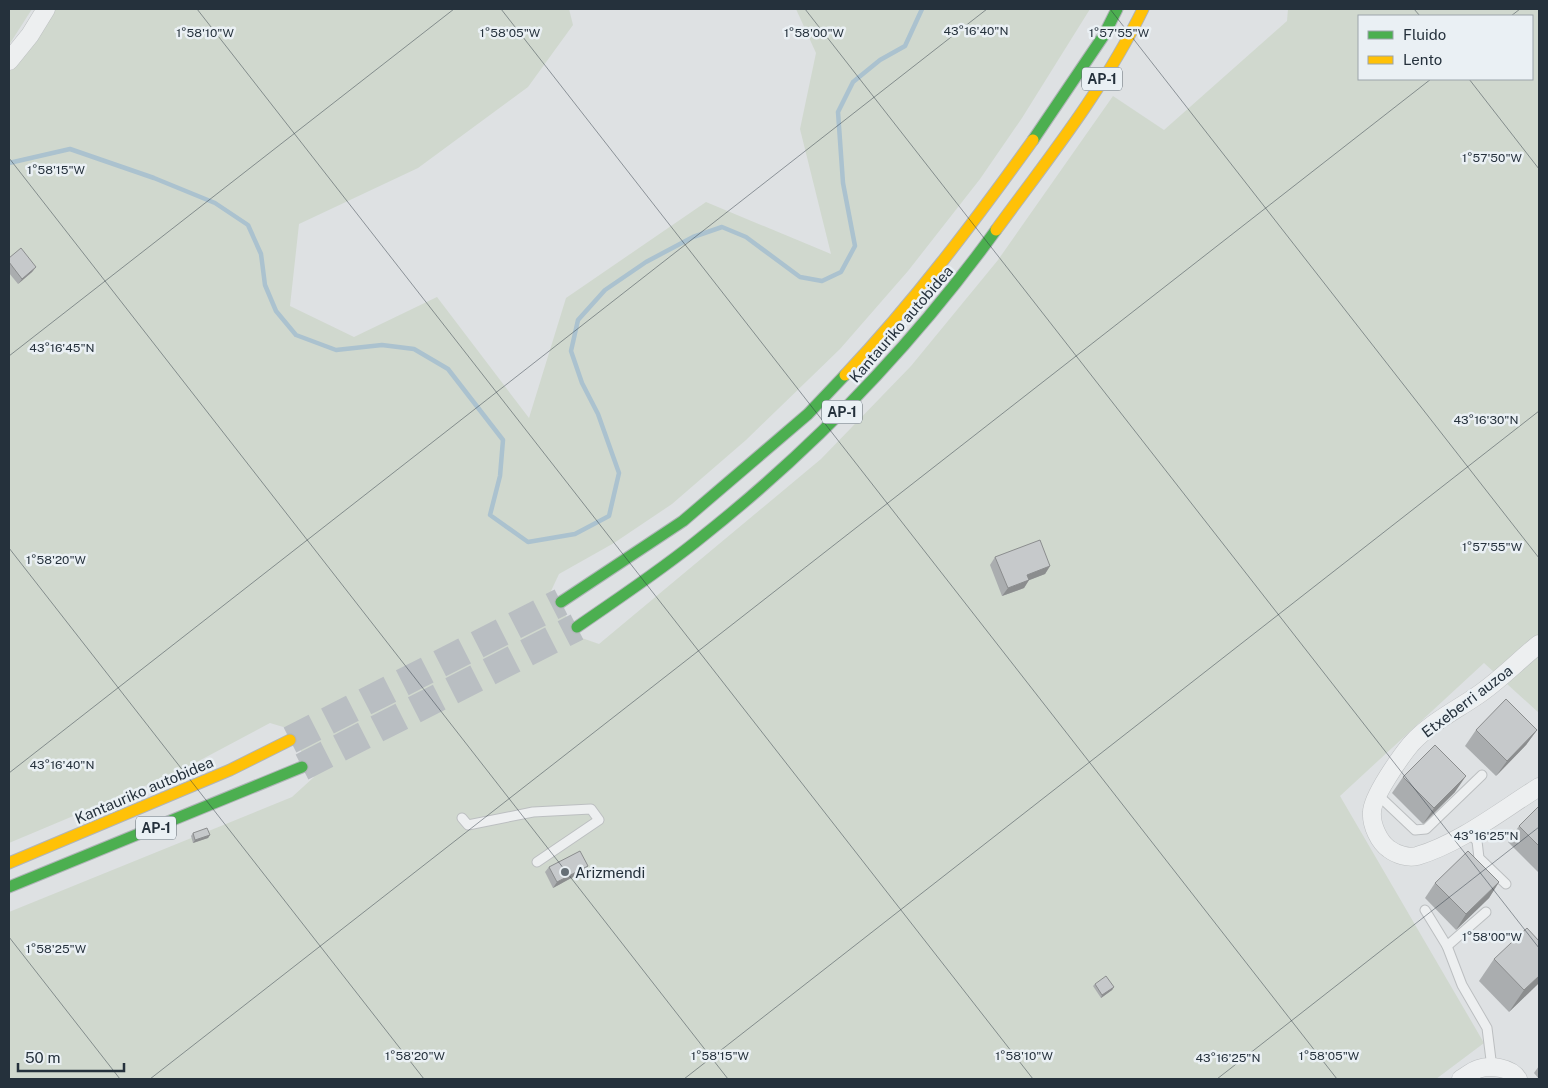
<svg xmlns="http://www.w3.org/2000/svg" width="1548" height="1088" font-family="'Public Sans',sans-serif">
	<rect width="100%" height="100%" fill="#dee1e3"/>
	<!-- green -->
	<g fill="#d0d8ce" fill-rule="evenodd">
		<polygon points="9,9 32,9 9,45"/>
		<path d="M54 9H569L573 25 528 87 418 168 299 224 290 306 354 337 437 297 529 418 566 298 706 202 831 254 800 129 816 53 796 9H1090L1022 118 980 179 908 271 840 349 746 440 672 504 614 543 559 574 551 591 579 637 599 644 821 459 911 366 998 260 1113 96 1164 130 1287 21 1288 9H1539V713L1484 663 1340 796 1484 1043 1436 1079H9V912L292 797 314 777 290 729 270 723 178 772 9 843V72L36 39ZM1359 16H1532V79H1359Z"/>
	</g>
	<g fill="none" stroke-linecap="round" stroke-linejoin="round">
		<!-- stream -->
		<polyline stroke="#abc2cf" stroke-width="4.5" points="9,163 70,149 154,178 215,203 248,225 261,254 265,285 276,311 296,335 336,350 382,345 414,349 448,369 503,440 500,476 490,515 528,542 575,534 609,516 619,473 598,414 582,383 571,351 578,320 605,290 646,262 693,237 722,227 746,237 800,277 822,281 841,272 855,246 843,183 838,112 853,82 880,60 905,46 922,9"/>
		<!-- highway-tunnel -->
		<g stroke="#b9bec2" stroke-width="28" stroke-dasharray="28 14" stroke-linecap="butt">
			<polyline points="290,740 561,602"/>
			<polyline points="302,767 577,627"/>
		</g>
		<!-- lane casing -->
		<g stroke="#bcbfc1" stroke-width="11">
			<g id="lane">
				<polyline points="1378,795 1415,830 1426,829 1482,775"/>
				<polyline points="462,818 468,825 533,812 591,809 599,820 537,862"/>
				<polyline points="1468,832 1477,841 1479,858 1506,884"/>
				<polyline points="1425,910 1447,946 1462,985 1487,1028 1492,1068"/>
				<polyline points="1447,946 1486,912"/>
			</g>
		</g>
		<!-- street casing -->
		<g stroke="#bcbfc1" stroke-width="19">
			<g id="street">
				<polyline points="9,61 30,35 46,9"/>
				<path d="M1539 644C1519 660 1500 680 1478 695 1455 711 1431 722 1411 744 1401 756 1372 797 1372 812 1371 825 1379 842 1389 849 1397 855 1408 858 1417 856 1459 844 1502 810 1539 787"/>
				<path d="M1461 1079C1466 1076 1472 1071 1478 1069 1490 1065 1511 1067 1518 1079"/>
			</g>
		</g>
		<!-- fast casing -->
		<g stroke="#b0b4b8" stroke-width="13">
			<g id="fast">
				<polyline points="1033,140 1104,35 1117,9"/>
				<polyline points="561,602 683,521 808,414 845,375"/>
				<path d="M577 627C620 597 663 569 703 536 815 447 912 346 996 230"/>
				<polyline points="9,887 302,767"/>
			</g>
		</g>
		<!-- slow casing -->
		<g stroke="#b0b4b8" stroke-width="13">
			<g id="slow">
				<path d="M996 230C1048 159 1104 89 1143 9"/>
				<path d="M845 375C914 302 974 222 1033 140"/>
				<polyline points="9,863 230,770 290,740"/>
			</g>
		</g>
		<!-- lane -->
		<use href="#lane" stroke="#edeff0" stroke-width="9"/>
		<!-- street -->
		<use href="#street" stroke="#edeff0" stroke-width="18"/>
		<!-- fast -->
		<use href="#fast" stroke="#4caf50" stroke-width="11"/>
		<!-- slow -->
		<use href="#slow" stroke="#ffc107" stroke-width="11"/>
	</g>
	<!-- wall -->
	<g fill="#aaadaf">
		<polygon points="9,258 36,267 32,272 18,284 9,273"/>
		<polygon points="995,557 1050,566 1045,574 1029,580 1024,588 1002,596 990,565"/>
		<polygon points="1476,730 1537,730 1526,745 1496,776 1465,746"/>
		<polygon points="1403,777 1455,792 1423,824 1392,793"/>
		<polygon points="1539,806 1539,873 1508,842 1519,826"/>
		<polygon points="193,833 210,835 208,838 193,843 191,836"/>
		<polygon points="588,866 584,871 553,888 545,872 549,867"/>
		<polygon points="1499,882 1489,898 1456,930 1425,898 1435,883"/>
		<polygon points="1539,941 1539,983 1509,1012 1479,981 1494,959"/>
		<polygon points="1095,984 1114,987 1112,990 1101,998 1093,986"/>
		<polygon points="1539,1066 1539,1079 1534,1073"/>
	</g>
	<!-- shaded-wall -->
	<g fill="#8b8d8e">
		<polygon points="36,267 32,272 18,284 22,279"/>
		<polygon points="1050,566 1045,574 1022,583 1027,575"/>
		<polygon points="1029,580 1024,588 1002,596 1008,588"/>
		<polygon points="1537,730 1526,745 1496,776 1507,761"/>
		<polygon points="1466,776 1455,792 1423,824 1434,808"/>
		<polygon points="210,835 208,838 193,843 195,840"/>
		<polygon points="588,866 584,871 553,888 557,882"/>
		<polygon points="1499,882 1489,898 1456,930 1466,914"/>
		<polygon points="1539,976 1539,983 1509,1012 1524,990"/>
		<polygon points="1114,987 1112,990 1101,998 1102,995"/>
	</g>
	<!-- building -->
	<g fill="#c6c9cb" stroke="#8b8d8e">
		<polygon points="21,248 36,267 22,279 9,262 9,258"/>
		<polygon points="1040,540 1050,566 1027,575 1029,580 1008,588 995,557"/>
		<polygon points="1506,699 1537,730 1507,761 1476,730"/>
		<polygon points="1435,745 1466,776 1434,808 1403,777"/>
		<polygon points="1539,806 1539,846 1519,826"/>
		<polygon points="207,828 210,835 195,840 193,833"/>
		<polygon points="580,851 588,866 557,882 549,867"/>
		<polygon points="1468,851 1499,882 1466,914 1435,883"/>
		<polygon points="1527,928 1539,941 1539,976 1524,990 1494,959"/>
		<polygon points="1106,976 1114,987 1102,995 1095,984"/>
	</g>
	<!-- ticks -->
	<path fill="none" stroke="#25313c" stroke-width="1" stroke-opacity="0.45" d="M197 9 1033 1079M501 9 1337 1079M805 9 1539 948M1110 9 1539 558M1414 9 1420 16M1511 16 1520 9M1469 79 1539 169M9 158 728 1079M9 356 454 9M9 548 424 1079M9 773 987 9M9 937 120 1079M150 1079 1431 79M684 1079 1539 411M1217 1079 1539 827"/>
	<!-- markers -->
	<circle fill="#666f76" stroke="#eaf0f4" stroke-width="2" cx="565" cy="872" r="5"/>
	<g text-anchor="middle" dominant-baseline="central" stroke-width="5" stroke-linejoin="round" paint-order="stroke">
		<!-- shield labels -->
		<g fill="#eaf0f4" stroke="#606a73" stroke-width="1">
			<rect x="1082" y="67.5" width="40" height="23" rx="4"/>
			<rect x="822" y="400.5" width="40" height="23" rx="4"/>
			<rect x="136" y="816.5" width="40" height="23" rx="4"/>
		</g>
		<g font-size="14" font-weight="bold" fill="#25313c">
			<text x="1102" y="79">AP-1</text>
			<text x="842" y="412">AP-1</text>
			<text x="156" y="828">AP-1</text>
		</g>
		<!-- street labels -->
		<g font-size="15" fill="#25313c" stroke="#eaf0f4">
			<text transform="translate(901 324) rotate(-49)">Kantauriko autobidea</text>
			<text transform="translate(1467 701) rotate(-37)">Etxeberri auzoa</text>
			<text transform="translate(144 790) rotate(-23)">Kantauriko autobidea</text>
		</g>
		<!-- poi labels -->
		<g font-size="15" fill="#25313c" stroke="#eaf0f4" text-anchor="start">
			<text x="575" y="872">Arizmendi</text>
		</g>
	</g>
	<g font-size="12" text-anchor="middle" fill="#25313c" stroke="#eaf0f4" stroke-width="5" stroke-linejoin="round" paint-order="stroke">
		<text x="976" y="35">43°16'40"N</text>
		<text x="1119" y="37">1°57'55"W</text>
		<text x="205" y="37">1°58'10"W</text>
		<text x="510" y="37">1°58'05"W</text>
		<text x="814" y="37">1°58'00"W</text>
		<text x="1492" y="162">1°57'50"W</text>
		<text x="56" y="174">1°58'15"W</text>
		<text x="62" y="352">43°16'45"N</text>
		<text x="1486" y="424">43°16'30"N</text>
		<text x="1492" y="551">1°57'55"W</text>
		<text x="56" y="564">1°58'20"W</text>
		<text x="62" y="769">43°16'40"N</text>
		<text x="1486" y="840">43°16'25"N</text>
		<text x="1492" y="941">1°58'00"W</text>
		<text x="56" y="953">1°58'25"W</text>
		<text x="415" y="1060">1°58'20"W</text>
		<text x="720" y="1060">1°58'15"W</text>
		<text x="1024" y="1060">1°58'10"W</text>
		<text x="1329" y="1060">1°58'05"W</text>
		<text x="1228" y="1062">43°16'25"N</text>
	</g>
	<!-- border -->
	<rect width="1548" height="1088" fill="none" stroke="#25313c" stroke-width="20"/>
	<!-- legend -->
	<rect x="1358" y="15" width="175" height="65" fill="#eaf0f4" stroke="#9ba4aa"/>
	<rect x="1368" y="31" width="25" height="8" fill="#4caf50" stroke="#9ba4aa"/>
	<text x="1403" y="40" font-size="15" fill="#25313c">Fluido</text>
	<rect x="1368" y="56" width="25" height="8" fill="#ffc107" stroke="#9ba4aa"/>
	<text x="1403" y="65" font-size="15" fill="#25313c">Lento</text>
	<!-- scale -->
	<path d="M18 1063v8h106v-8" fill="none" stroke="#25313c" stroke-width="2.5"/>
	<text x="25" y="1063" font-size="15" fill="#25313c" stroke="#eaf0f4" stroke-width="4" paint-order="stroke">50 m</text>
</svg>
